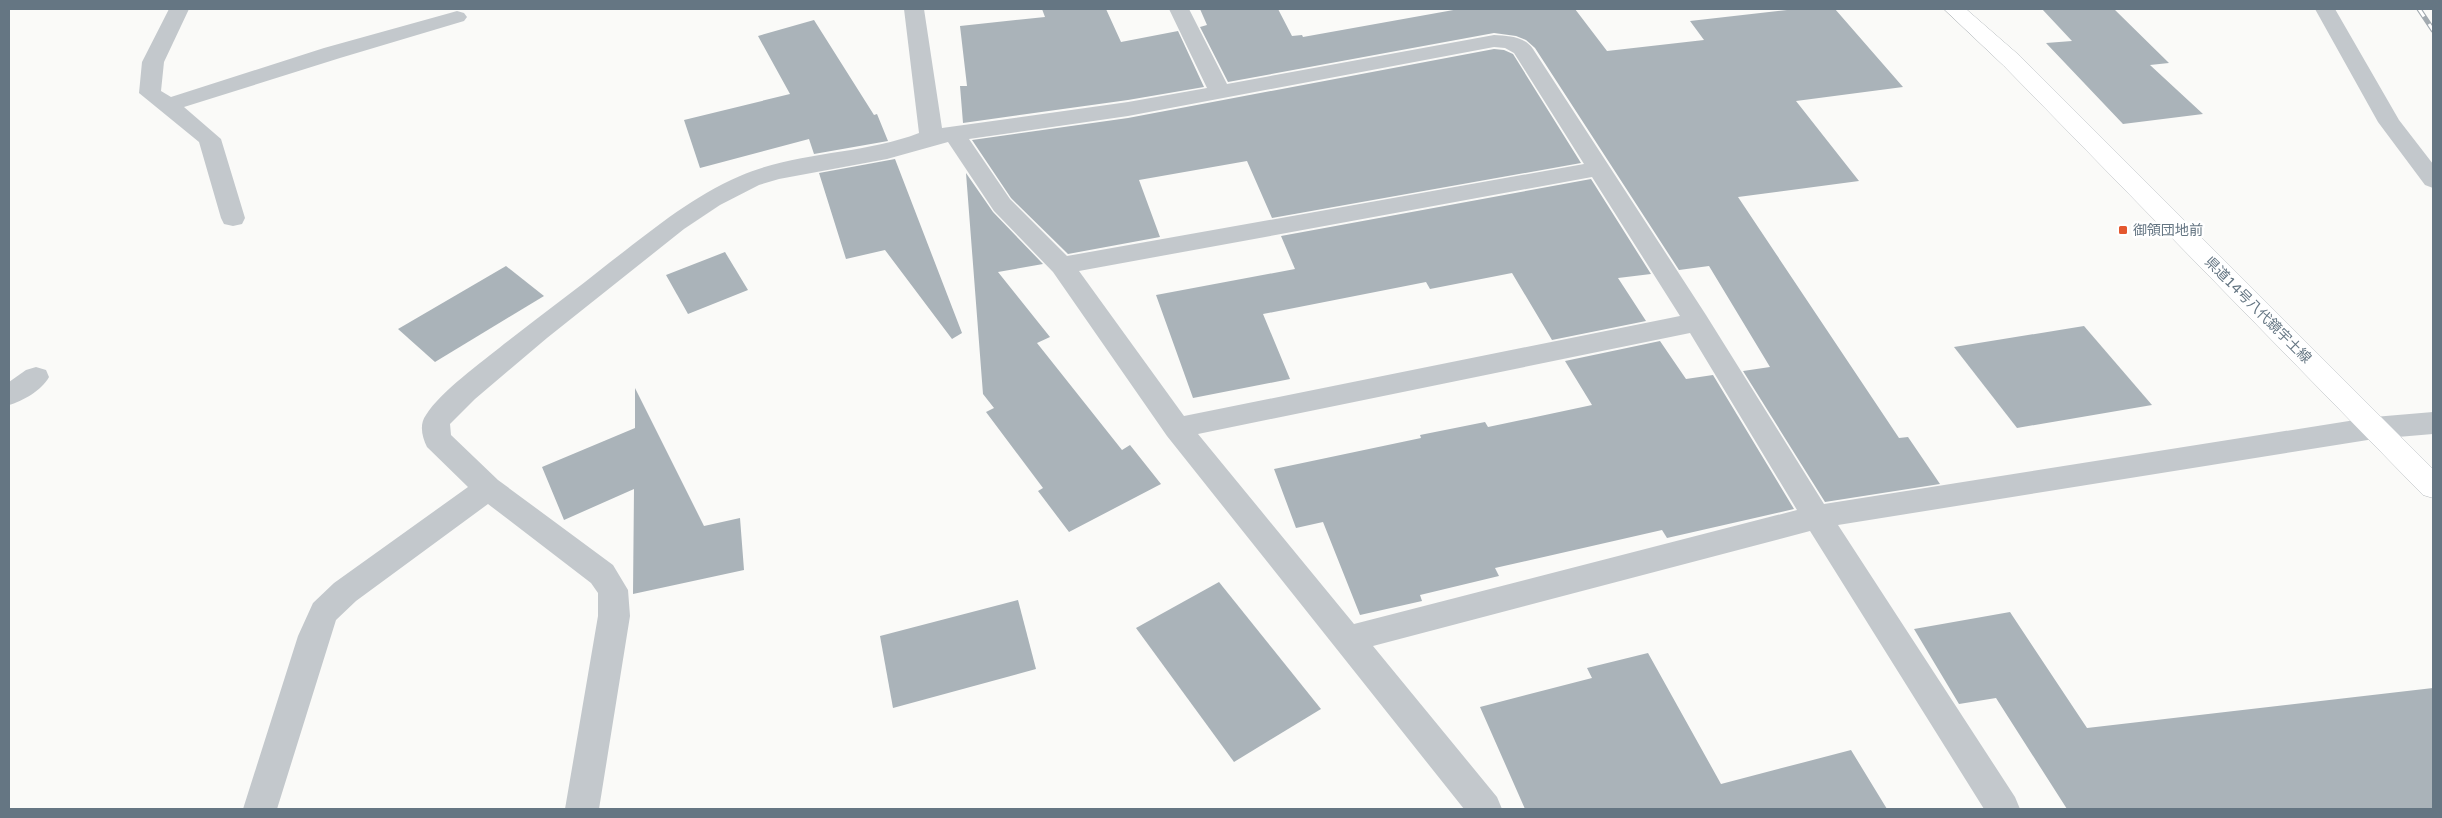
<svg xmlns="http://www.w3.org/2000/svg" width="2442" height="818" font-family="'Varela Round','Noto Sans JP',sans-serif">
	<rect width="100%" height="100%" fill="#fafaf8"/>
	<!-- building -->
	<g fill="#aab3b9">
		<polygon points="1042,9 1106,9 1121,42 1178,31 1204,87 1128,100 963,123 960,86 967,86 960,26 1045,17"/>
		<polygon points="1200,9 1278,9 1292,36 1302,35 1303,37 1459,9 1575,9 1607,51 1704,40 1690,21 1796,9 1835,9 1903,87 1796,101 1859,181 1738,197 1899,438 1908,437 1940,484 1825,502 1743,371 1770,367 1709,266 1679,270 1535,48 1526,40 1516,36 1494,33 1228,82 1200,27 1207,25"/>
		<polygon points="2042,9 2114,9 2169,63 2150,65 2203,114 2123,124 2046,43 2072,41"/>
		<polygon points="814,20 874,115 877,114 888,141 814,154 809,139 700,168 684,120 790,94 758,36"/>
		<polygon points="1494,49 1504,50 1513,54 1581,163 1272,218 1247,161 1139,180 1160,237 1068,254 1011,198 972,140 1128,118"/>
		<polygon points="895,159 962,333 952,339 885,250 846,259 819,173"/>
		<polygon points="966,173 993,212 1043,264 998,272 1050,337 1037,343 1122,450 1130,445 1161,484 1069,532 1038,491 1043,488 986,412 994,408 983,394"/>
		<polygon points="1591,179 1651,274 1618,278 1646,321 1552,340 1512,273 1430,289 1426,282 1263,314 1290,379 1193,398 1156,295 1295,269 1281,236"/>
		<polygon points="725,252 748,290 688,314 666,275"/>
		<polygon points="506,266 544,296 435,362 398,329"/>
		<polygon points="2084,326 2152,405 2017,428 1954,347"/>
		<polygon points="1660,341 1686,379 1713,375 1794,509 1667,538 1662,530 1495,568 1499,576 1420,595 1422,601 1360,615 1323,522 1296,528 1274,469 1421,438 1420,435 1485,422 1488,427 1592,405 1565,361"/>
		<polygon points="635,388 704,526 740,518 744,570 633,594 634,489 564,520 542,467 635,428"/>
		<polygon points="1219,582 1321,709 1234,762 1136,628"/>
		<polygon points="1018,600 1036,669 893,708 880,636"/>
		<polygon points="2010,612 2087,728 2433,688 2433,809 2067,809 1996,698 1959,704 1914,629"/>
		<polygon points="1648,653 1721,784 1851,750 1887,809 1525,809 1480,707 1592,678 1587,668"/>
	</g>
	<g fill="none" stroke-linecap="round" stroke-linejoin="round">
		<!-- primary casing -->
		<g stroke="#b5babe" stroke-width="1">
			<polygon id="primary" points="1944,9 1966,9 2020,56 2433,469 2433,498 2423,495 2004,66"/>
		</g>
		<!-- minor -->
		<g fill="#c3c8cc" fill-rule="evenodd">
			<polygon points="169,9 189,9 164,62 161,91 171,97 324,48 450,13 457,11 464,13 467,17 464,21 340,58 184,107 221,139 245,218 242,224 233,226 224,224 221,218 199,142 139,93 142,62"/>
			<path d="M904 9H924L942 128 1128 102 1207 88 1169 9H1189L1227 84 1494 35C1508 36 1524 36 1533 49L1706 315 1824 504 2374 417 2384 420 2388 428 2384 436 2374 439 1838 525 2015 797 2020 809H1984L1810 531 1373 646 1497 797 1502 809H1464L1167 436 1053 272 994 211 948 142 887 159 779 179 759 185 720 205 684 229 547 338 475 399 450 424 451 435 498 480 613 565 628 590 630 616 599 809H565L598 616V593L591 583 488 504 356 601 336 620 277 809H243L298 636 313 603 334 583 468 487 427 447C422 437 419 424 426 415 441 391 481 363 504 344 539 317 574 291 609 263 651 231 691 197 740 176 797 151 862 155 919 133ZM1494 47 1505 48 1514 53 1584 164 1067 256 1010 199 969 139 1128 116ZM1592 177 1680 316 1184 416 1079 271ZM1690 333 1797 510 1354 624 1198 434Z"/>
			<path d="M36 367 46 370 49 377C42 390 23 401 9 405V382L26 370Z"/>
		</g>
		<!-- tertiary -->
		<g fill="#c3c8cc" fill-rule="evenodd">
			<polygon points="2315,9 2335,9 2399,120 2433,164 2433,188 2425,185 2378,122"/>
			<polygon points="2433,412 2433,434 2374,439 2364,436 2360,428 2364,420 2374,417"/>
		</g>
		<!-- primary -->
		<use href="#primary" fill="#fff" fill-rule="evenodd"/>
		<!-- rail casing -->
		<g stroke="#a2aab0" stroke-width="5">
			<polyline id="rail" points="2419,9 2433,30"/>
		</g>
		<!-- rail -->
		<use href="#rail" stroke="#fff" stroke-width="3" stroke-dasharray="9" stroke-linecap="butt"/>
	</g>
	<!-- markers -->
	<rect fill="#e4572e" stroke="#fff" stroke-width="2" x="2118" y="225" width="10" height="10" rx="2.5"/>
	<g text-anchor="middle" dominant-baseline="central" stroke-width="5" stroke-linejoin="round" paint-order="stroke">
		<!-- poi labels -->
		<g font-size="14" fill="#657683" stroke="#fff" text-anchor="start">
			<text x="2133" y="230">御領団地前</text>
		</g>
		<!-- street labels -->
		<g font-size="14" fill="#657683" stroke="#fff">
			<text transform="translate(2258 310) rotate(45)">県道14号八代鏡宇土線</text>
		</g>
	</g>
	<!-- border -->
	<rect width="2442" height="818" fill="none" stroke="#657683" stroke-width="20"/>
</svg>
